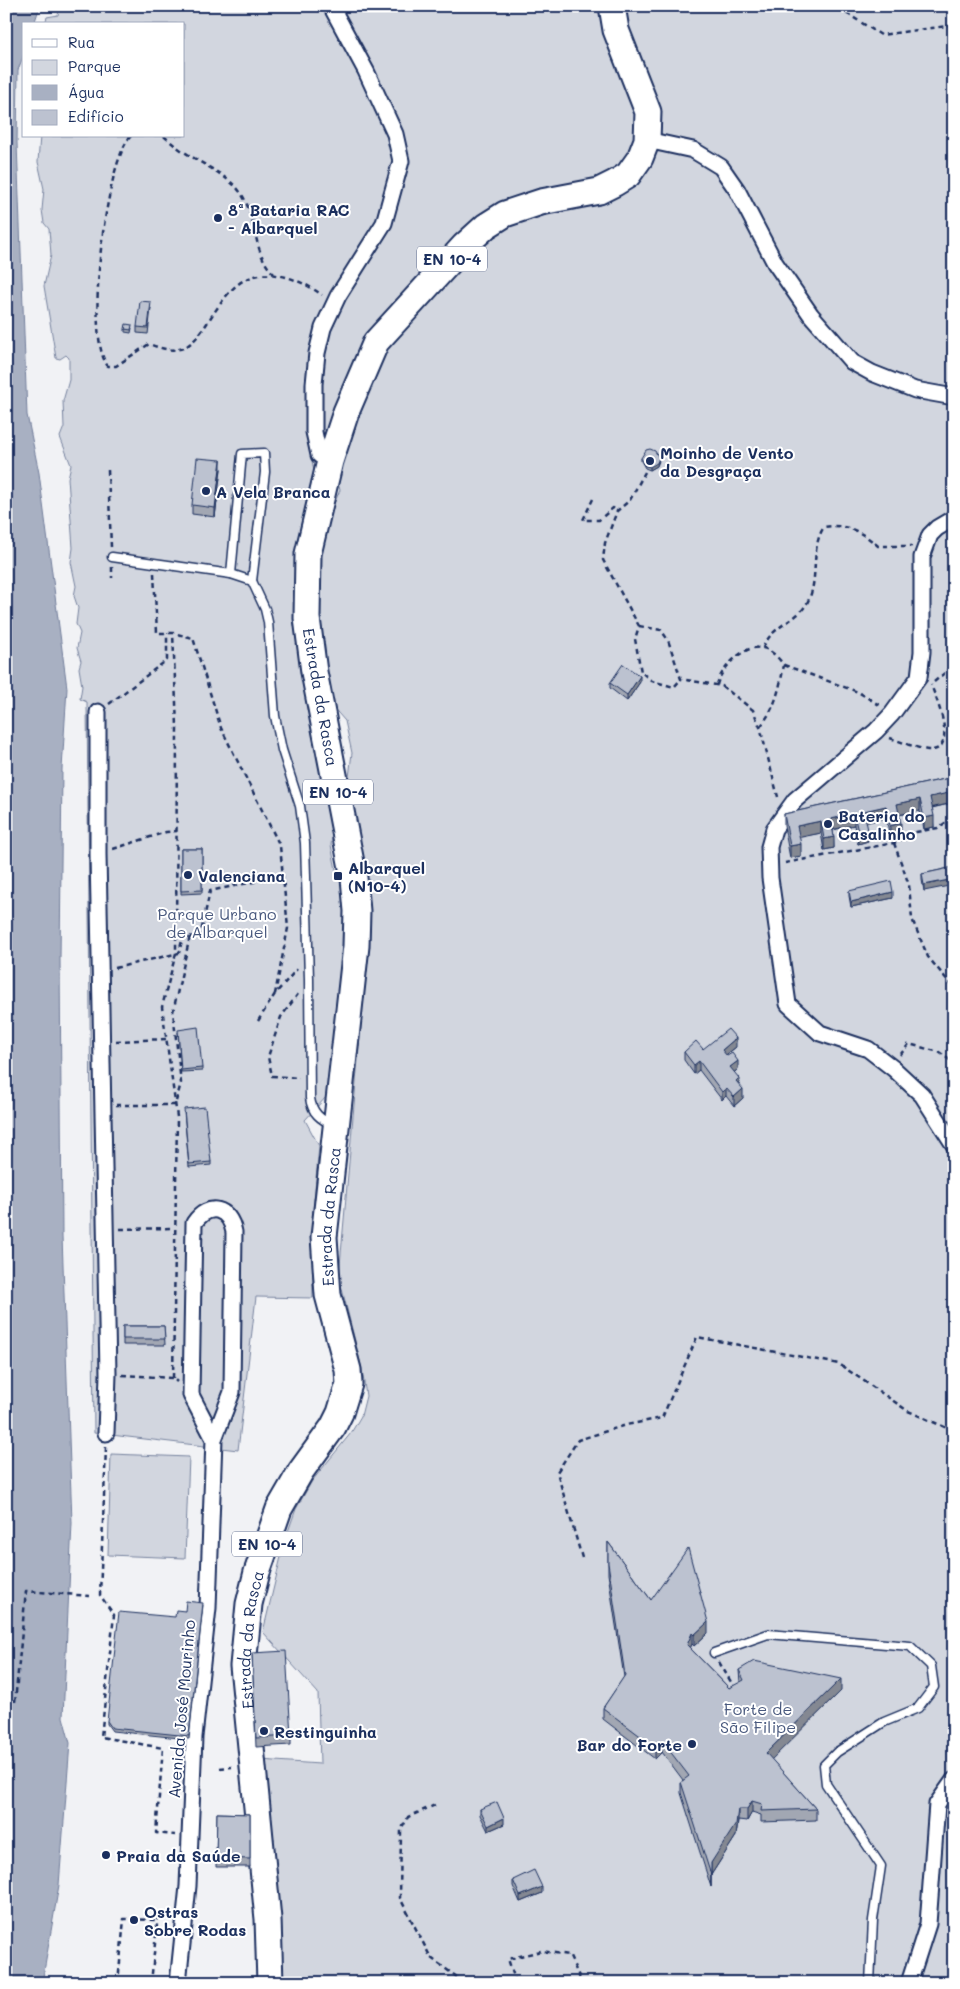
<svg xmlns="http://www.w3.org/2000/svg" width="960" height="1989" font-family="Mali,sans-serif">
	<rect width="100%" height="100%" fill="#f1f2f5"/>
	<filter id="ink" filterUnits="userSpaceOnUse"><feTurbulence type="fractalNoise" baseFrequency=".02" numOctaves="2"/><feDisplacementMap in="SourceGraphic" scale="10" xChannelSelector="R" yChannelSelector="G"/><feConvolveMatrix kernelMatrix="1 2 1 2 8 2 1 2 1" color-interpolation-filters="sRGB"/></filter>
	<g filter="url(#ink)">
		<!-- green -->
		<g fill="#d2d6df" stroke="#76829e">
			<polygon points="60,6 954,6 954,1983 280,1983 260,1760 320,1764 318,1693 263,1632 285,1540 296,1509 312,1481 351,1433 361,1416 366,1396 362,1369 339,1277 368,945 347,792 352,790 349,777 352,753 345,721 331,705 314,590 320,536 340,490 323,436 308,438 315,477 297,572 334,818 331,845 337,875 346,890 347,905 327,1096 305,1120 319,1146 312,1221 313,1298 256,1297 238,1450 94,1433 87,702 80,699 82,686 79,668 81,661 77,648 80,633 76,624 78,608 74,596 76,586 71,562 73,548 68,478 71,465 60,437 64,427 63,401 69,380 69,358 66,355 60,359 56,358 44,286 51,255 49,229 44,223 42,210 44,189 38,162 40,136 184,136 184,24 45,24 47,17 58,15"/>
			<polygon points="111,1454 189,1457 185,1558 108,1555"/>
		</g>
		<!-- water -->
		<polygon fill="#a8b0c2" stroke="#707c9a" points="6,6 40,6 34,24 24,24 24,54 18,70 17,143 27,415 39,473 67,688 62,769 60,959 62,1236 72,1523 63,1717 70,1743 59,1885 42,1983 6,1983"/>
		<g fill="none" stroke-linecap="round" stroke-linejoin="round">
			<!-- lane casing -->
			<g stroke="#1b2f5e" stroke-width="11">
				<g id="lane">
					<path d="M112 557 231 574 252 581 265 609 268 622 275 716 282 750 300 806 305 843 309 979 310 1098C312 1113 320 1119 333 1125"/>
					<polyline points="231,574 242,454 264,453 265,472 252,581"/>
					<polyline points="714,1653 768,1634 910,1646 931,1666 934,1687 918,1708 884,1722 837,1752 824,1765 826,1784 881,1866 873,1920 870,1983"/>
				</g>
			</g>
			<!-- street casing -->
			<g stroke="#1b2f5e" stroke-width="19">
				<g id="street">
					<polyline points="647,140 693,150 721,167 737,190 775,263 811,315 852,362 872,373 915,390 954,397"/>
					<polyline points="330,461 319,455 314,432 314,384 317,353 323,328 338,296 384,223 401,161 395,134 366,71 331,6"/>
					<polyline points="954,518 937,528 930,535 922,557 922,652 919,677 892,714 876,731 795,800 774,829 769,847 770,878 788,1004 820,1033 868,1049 894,1069 922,1095 954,1145"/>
					<polyline points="98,712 98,854 108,1374 106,1433"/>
					<path d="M178 1983 188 1886 194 1737 208 1608 214 1439 232 1392 234 1232C229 1207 209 1202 194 1223L191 1395 214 1439"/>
					<polyline points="909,1983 928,1924 937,1804 954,1780"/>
				</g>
			</g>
			<!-- primary casing -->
			<g stroke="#1b2f5e" stroke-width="29">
				<g id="primary">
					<path id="s1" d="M270 1983 268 1919 243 1666 249 1604 257 1572 279 1509 301 1471 333 1427 340 1413 349 1384 348 1370 328 1295 324 1237 356 946 357 911 354 878 314 672 307 618 308 554 330 461 346 412 376 342 464 246 486 226 505 214 541 202 599 191 615 183 628 175 640 158 647 140 648 112 616 30 612 6"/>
				</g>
			</g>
			<!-- path -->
			<g stroke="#1b2f5e" stroke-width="2.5" stroke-dasharray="5 4" stroke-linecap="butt">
				<polyline points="842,6 843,11 881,35 954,25"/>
				<path d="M131 136C105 161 84 341 108 366H116L149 344C160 348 171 352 183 348 195 343 204 328 211 317 219 306 227 293 237 285 263 264 299 278 322 295"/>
				<path d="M164 136C185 157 219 169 236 187 259 212 250 251 274 274"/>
				<polyline points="108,470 111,547"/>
				<polyline points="645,472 630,500 617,511 605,543 603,560 639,626 635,639 641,672 652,681 674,687 681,679"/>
				<polyline points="593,499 583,520 599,520 613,508 617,511"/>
				<polyline points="112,567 112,578"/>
				<polyline points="154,573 157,633 173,633 193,638 221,728 280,846 288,928 275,994"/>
				<polyline points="639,626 661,630 668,640 681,679 722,686 753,710 760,727 778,797"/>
				<path d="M763 648C771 627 790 624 803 609 822 586 808 551 824 527 846 523 862 532 878 546H912"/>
				<polyline points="784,665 858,692 881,706"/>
				<polyline points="934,682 948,670 954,646"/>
				<path d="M717 685C720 670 744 643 763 648 772 650 779 659 784 665 779 690 776 707 760 727"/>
				<polyline points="109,704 167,660 167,633"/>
				<path d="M890 738C902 742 916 748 928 750 960 753 936 698 931 685"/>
				<polyline points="894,843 909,885 912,919 928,957 954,988"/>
				<polyline points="113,849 166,832 177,831"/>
				<polyline points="785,863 894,843 916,832 938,828 945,823 954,823"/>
				<polyline points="115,968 179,953 183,936 200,937 210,891 282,876"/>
				<polyline points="298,994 281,1017 268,1057 272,1076 299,1078"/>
				<polyline points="258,1021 275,994 297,969"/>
				<polyline points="116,1041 167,1039"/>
				<polyline points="900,1055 909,1044 939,1052 954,1063"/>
				<polyline points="116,1105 175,1105 181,1083 173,1012 190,936"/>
				<polyline points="120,1229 174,1228"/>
				<polyline points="122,1375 173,1378 177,1382"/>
				<polyline points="173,1378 177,1117 162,1007 176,953 177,726 173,633"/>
				<polyline points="106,1447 100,1595 114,1615 101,1737 163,1748 156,1833 175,1835"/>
				<polyline points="582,1558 557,1472 578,1440 626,1425 662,1418 697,1337 839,1364 908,1411 954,1431"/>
				<polyline points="719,1662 734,1687"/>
				<polyline points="15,1702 26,1591 90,1596"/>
				<polyline points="220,1768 232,1767"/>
				<polyline points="435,1805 408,1817 401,1830 400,1898 431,1958 465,1983"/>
				<polyline points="118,1983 124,1919 157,1920"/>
				<polyline points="151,1983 158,1914 170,1915"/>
				<polyline points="516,1983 508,1959 541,1951 569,1955 582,1983"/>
			</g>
			<!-- lane -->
			<use href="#lane" stroke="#fff" stroke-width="8"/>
			<!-- street -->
			<use href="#street" stroke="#fff" stroke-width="15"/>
			<!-- primary -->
			<use href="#primary" stroke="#fff" stroke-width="25"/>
		</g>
		<!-- wall -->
		<g fill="#a2a7b3" stroke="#1b2f5e">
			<polygon points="151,308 148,334 137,333 137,327"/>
			<polygon points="132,328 131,333 125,332 125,329"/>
			<polygon points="641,458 659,461 657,466 650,470 645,468 641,461"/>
			<polygon points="221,469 215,517 192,514 192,505"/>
			<polygon points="640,682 627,701 610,688 610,683"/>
			<polygon points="954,777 954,804 953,803 932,808 934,827 924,829 920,811 899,815 901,835 890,837 886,818 866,822 868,841 858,844 854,825 833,830 834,848 824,850 821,833 799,837 801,856 790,858 784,826 784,814"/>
			<polygon points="181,849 202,849 202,893 181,894"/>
			<polygon points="954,867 924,891 922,880 922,874"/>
			<polygon points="849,891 893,898 851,907 849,896"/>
			<polygon points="178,1032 202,1068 202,1071 181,1072"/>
			<polygon points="736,1047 726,1055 738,1069 734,1073 739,1085 743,1098 734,1106 726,1096 722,1100 699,1070 694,1074 684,1060 684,1052"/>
			<polygon points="184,1112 211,1162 211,1165 189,1167"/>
			<polygon points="123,1326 164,1326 165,1345 123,1345"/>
			<polygon points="608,1542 651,1600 708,1633 694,1646 692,1644 690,1648 729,1688 740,1683 739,1670 841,1691 771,1759 816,1809 816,1820 761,1822 761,1815 752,1812 747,1821 738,1820 736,1836 711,1875 711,1887 681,1793 681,1782 683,1780 662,1752 655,1759 603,1719 603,1708 624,1677 608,1574"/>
			<polygon points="203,1605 189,1739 112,1731 107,1724 107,1721 175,1617 185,1611"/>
			<polygon points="252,1653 291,1736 291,1745 256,1747"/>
			<polygon points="480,1809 504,1824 488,1831 480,1815"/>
			<polygon points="217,1813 250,1814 250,1867 216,1867"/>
			<polygon points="513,1880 542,1893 520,1902 513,1886"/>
		</g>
		<!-- shaded-wall -->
		<g fill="#848892" stroke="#1b2f5e">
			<polygon points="659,458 657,466 650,470 650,467"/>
			<polygon points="221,460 221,469 215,517 215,508"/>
			<polygon points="640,676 640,682 627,701 627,695"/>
			<polygon points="953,792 953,803 930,808 930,797"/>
			<polygon points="920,799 920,811 897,815 897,804"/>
			<polygon points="886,806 886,818 864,823 864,811"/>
			<polygon points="854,814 854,825 831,830 831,819"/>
			<polygon points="934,816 934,827 924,829 924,818"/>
			<polygon points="821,821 821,833 797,838 797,826"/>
			<polygon points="901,823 901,835 890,837 890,826"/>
			<polygon points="868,830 868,841 858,844 858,832"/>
			<polygon points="834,837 834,848 824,850 824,839"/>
			<polygon points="801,844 801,856 790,858 790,846"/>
			<polygon points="954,879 954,885 924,891 924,885"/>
			<polygon points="893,892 893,898 851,907 851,902"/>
			<polygon points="736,1038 736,1047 722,1058 722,1050"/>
			<polygon points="699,1061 699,1070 694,1074 694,1065"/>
			<polygon points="738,1061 738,1069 730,1076 730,1067"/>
			<polygon points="739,1078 739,1087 736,1081"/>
			<polygon points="726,1088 726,1096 722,1100 722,1092"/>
			<polygon points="743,1089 743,1098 734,1106 734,1097"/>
			<polygon points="708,1622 708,1633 694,1646 694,1635"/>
			<polygon points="692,1633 692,1644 687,1656 687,1645"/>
			<polygon points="841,1679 841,1691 766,1765 766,1753"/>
			<polygon points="662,1741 662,1752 655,1759 655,1747"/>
			<polygon points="752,1801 752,1812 747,1821 747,1809"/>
			<polygon points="738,1809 738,1820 736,1836 711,1875 711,1887 711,1863"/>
			<polygon points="504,1818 504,1824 488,1831 488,1826"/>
			<polygon points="542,1887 542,1893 520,1902 520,1896"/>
		</g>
		<!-- building -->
		<g fill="#bcc2d0" stroke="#1b2f5e">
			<polygon points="140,301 151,302 148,328 137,327"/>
			<polygon points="126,324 132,325 131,330 125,329"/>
			<polygon points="650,449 655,451 659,458 657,463 650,467 645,466 641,458 646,450"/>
			<polygon points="197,458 221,460 215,508 192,505"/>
			<polygon points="623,664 640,676 627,695 610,683"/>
			<polygon points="954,777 954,793 953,792 930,797 934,816 924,818 920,799 897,804 901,823 890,826 886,806 864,811 868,830 858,832 854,814 831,819 834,837 824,839 821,821 797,826 801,844 790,846 784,814"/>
			<polygon points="181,849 202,849 202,890 181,891"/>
			<polygon points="954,867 954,879 924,885 922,874"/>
			<polygon points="891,881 893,892 851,902 849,891"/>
			<polygon points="198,1027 202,1068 181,1070 178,1030"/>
			<polygon points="728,1029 736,1038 722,1050 727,1056 732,1053 738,1061 730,1067 739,1078 736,1081 743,1089 734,1097 726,1088 722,1092 699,1061 694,1065 684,1052 696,1041 703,1049"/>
			<polygon points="205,1107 211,1162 189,1164 184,1109"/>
			<polygon points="123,1326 164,1326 165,1339 123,1339"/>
			<polygon points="608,1542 651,1600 688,1548 708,1622 694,1635 692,1633 687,1645 729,1688 744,1680 739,1670 754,1661 841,1679 766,1753 816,1809 761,1811 762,1804 752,1801 747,1809 738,1809 736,1824 711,1863 711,1875 681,1782 689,1776 662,1741 655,1747 603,1708 625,1675 608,1563"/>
			<polygon points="186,1601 203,1603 189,1736 112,1728 107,1721 119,1612 175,1617 176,1610 185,1611"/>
			<polygon points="286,1651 291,1736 256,1738 252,1653"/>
			<polygon points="497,1802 504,1818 488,1826 480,1809"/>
			<polygon points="217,1813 250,1814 250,1859 216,1858"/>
			<polygon points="534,1870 542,1887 520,1896 513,1880"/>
		</g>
	</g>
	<!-- markers -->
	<g fill="#1b2f5e" stroke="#fff" stroke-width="2">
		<circle cx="218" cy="218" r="5"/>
		<circle cx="650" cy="461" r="5"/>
		<circle cx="206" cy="491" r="5"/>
		<circle cx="828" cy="824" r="5"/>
		<circle cx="188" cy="875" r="5"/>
		<rect x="333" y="871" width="10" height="10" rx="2.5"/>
		<circle cx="264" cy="1731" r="5"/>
		<circle cx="692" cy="1744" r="5"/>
		<circle cx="106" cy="1855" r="5"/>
		<circle cx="134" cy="1920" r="5"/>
	</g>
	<g text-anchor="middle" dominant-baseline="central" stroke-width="4" stroke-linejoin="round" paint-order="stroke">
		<!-- shield labels -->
		<g fill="#fff" stroke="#5f6d8e" stroke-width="1">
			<rect x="417" y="246.5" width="70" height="25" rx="4"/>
			<rect x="303" y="779.5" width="70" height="25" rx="4"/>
			<rect x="232" y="1531.5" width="70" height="25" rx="4"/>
		</g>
		<g font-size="15" font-weight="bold" fill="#1b2f5e">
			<text x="452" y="259">EN 10-4</text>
			<text x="338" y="792">EN 10-4</text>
			<text x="267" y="1544">EN 10-4</text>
		</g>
		<!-- poi labels -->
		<g font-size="16" font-weight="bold" fill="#1b2f5e" stroke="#fff" text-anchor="start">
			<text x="228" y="209">8ª Bataria RAC<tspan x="228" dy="18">- Albarquel</tspan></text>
			<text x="660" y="452">Moinho de Vento<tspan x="660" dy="18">da Desgraça</tspan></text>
			<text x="216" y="491">A Vela Branca</text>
			<text x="838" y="815">Bateria do<tspan x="838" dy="18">Casalinho</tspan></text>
			<text x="348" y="867">Albarquel<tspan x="348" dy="18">(N10-4)</tspan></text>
			<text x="198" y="875">Valenciana</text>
			<text x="274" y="1731">Restinguinha</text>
			<text x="682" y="1744" text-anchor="end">Bar do Forte</text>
			<text x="116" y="1855">Praia da Saúde</text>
			<text x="144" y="1911">Ostras<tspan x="144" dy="18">Sobre Rodas</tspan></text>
		</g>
		<!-- street labels -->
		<g font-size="16" fill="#1b2f5e" stroke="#fff">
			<text transform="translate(321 697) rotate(80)">Estrada da Rasca</text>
			<text stroke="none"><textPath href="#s1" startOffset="795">Estrada da Rasca</textPath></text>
			<text stroke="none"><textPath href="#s1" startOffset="345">Estrada da Rasca</textPath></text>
			<text transform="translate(181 1709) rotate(-85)">Avenida José Mourinho</text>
		</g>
		<!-- park labels -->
		<g font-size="16" fill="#49597e" stroke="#fff">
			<text x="217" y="913">Parque Urbano<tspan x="217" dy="18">de Albarquel</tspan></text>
			<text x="758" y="1708">Forte de<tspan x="758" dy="18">São Filipe</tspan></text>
		</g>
	</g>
	<!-- margin -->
	<rect width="960" height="1989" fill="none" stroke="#fff" stroke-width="25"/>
	<rect x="12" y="12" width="935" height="1964" fill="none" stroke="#1b2f5e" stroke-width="2" filter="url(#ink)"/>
	<!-- legend -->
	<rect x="22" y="22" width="162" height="115" fill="#ffffff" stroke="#a4acbf"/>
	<rect x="32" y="39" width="25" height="8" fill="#ffffff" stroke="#a4acbf"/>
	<text x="68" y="48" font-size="15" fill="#1b2f5e">Rua</text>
	<rect x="32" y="60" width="25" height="15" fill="#d2d6df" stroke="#a4acbf"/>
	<text x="68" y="72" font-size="15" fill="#1b2f5e">Parque</text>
	<rect x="32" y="85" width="25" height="15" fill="#a8b0c2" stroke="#a4acbf"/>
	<text x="68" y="98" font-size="15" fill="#1b2f5e">Água</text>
	<rect x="32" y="110" width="25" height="15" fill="#bcc2d0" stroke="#a4acbf"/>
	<text x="68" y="122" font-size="15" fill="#1b2f5e">Edifício</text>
</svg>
